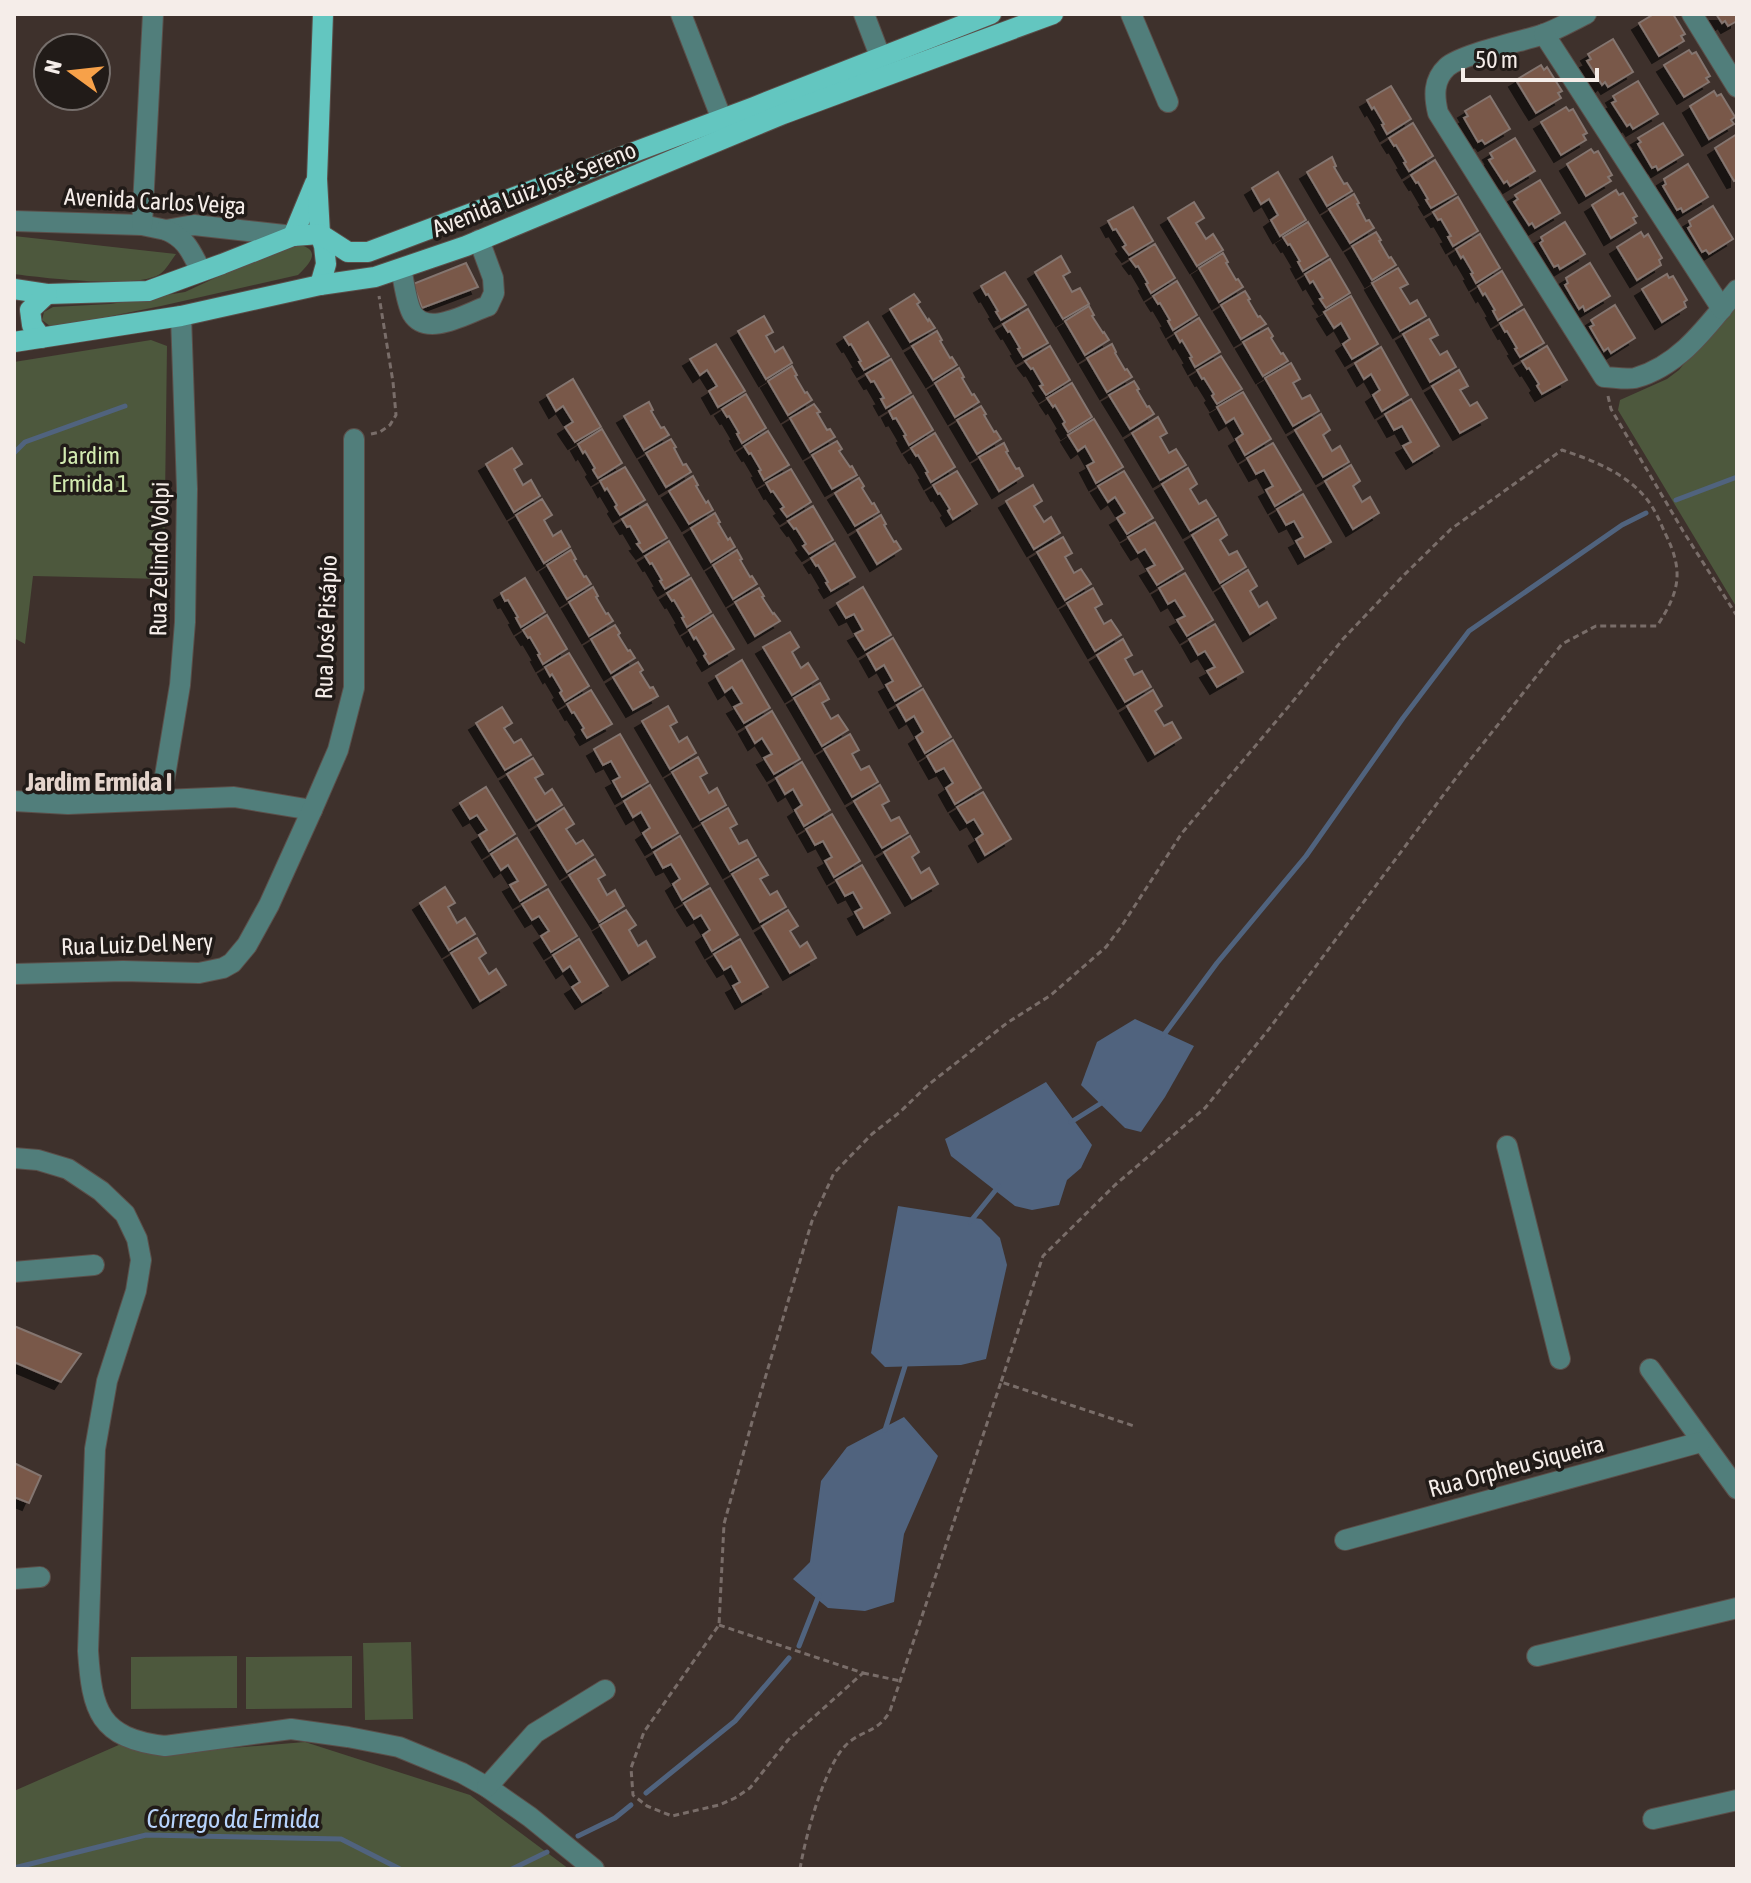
<svg xmlns="http://www.w3.org/2000/svg" width="1751" height="1883" font-family="'Asap Condensed',sans-serif">
	<defs>
		<filter id="shadow"><feDropShadow dx="-7" dy="7" stdDeviation="0" flood-color="#0009"/></filter>
	</defs>
	<rect width="100%" height="100%" fill="#3e312c"/>
	<!-- green -->
	<g fill="#4d583d">
		<path d="M14 236 176 254C172 259 166 270 160 274 138 289 43 278 14 274Z"/>
		<path d="M290 243C319 247 317 257 298 275L161 306 62 326H50L42 320 44 312 53 307 110 304 185 292Z"/>
		<polygon points="1737,299 1737,608 1618,410 1620,400 1667,379 1679,370"/>
		<polygon points="151,340 167,346 164,579 33,576 25,644 14,638 14,362"/>
		<polygon points="411,1642 413,1719 365,1720 363,1643"/>
		<polygon points="237,1656 237,1708 131,1709 131,1657"/>
		<polygon points="352,1656 352,1708 246,1709 246,1657"/>
		<polygon points="130,1740 171,1753 305,1742 470,1795 569,1869 14,1869 14,1791"/>
	</g>
	<!-- water -->
	<g fill="#50637e">
		<polygon points="1135,1019 1194,1046 1165,1097 1141,1132 1125,1128 1081,1085 1097,1042"/>
		<polygon points="1046,1082 1092,1145 1081,1168 1067,1180 1059,1205 1032,1210 1015,1206 951,1156 945,1139"/>
		<polygon points="898,1206 981,1219 1000,1238 1007,1265 986,1359 961,1365 885,1367 871,1353"/>
		<polygon points="904,1417 938,1456 904,1534 894,1602 865,1611 828,1608 793,1579 810,1562 821,1481 847,1447"/>
	</g>
	<g fill="none" stroke-linecap="round" stroke-linejoin="round">
		<!-- stream -->
		<g stroke="#50637e" stroke-width="5">
			<polyline points="14,453 25,442 125,406"/>
			<polyline points="1676,500 1737,477"/>
			<polyline points="1163,1036 1217,963 1306,856 1403,718 1469,631 1622,525 1646,513"/>
			<polyline points="1071,1122 1103,1102"/>
			<polyline points="970,1222 999,1186"/>
			<polyline points="885,1430 906,1363"/>
			<polyline points="799,1646 819,1595"/>
			<polyline points="646,1793 735,1721 789,1658"/>
			<polyline points="578,1836 615,1818 631,1805"/>
			<polyline points="14,1868 146,1835 341,1839 400,1869"/>
			<polyline points="512,1869 547,1852"/>
		</g>
	</g>
	<!-- building -->
	<g fill="#795849" stroke="#84756f" stroke-width="2" filter="url(#shadow)">
		<polygon points="1654,14 1673,14 1685,34 1681,36 1684,41 1659,56 1639,23"/>
		<polygon points="1716,14 1737,14 1737,21 1728,26 1725,21 1722,23"/>
		<polygon points="1613,39 1633,72 1608,87 1605,82 1602,85 1587,61 1591,59 1588,54"/>
		<polygon points="1689,50 1692,54 1696,52 1710,76 1706,78 1709,82 1684,97 1664,65"/>
		<polygon points="1541,65 1544,70 1547,67 1562,91 1558,93 1561,98 1536,113 1516,80"/>
		<polygon points="1638,81 1658,114 1633,129 1630,124 1627,126 1612,103 1616,101 1613,96"/>
		<polygon points="1391,86 1411,119 1387,134 1382,125 1384,124 1374,107 1372,109 1367,100"/>
		<polygon points="1714,91 1717,96 1721,94 1735,117 1731,120 1734,124 1709,139 1690,106"/>
		<polygon points="1490,96 1510,129 1485,144 1482,140 1478,142 1464,118 1468,116 1465,111"/>
		<polygon points="1566,107 1569,111 1573,109 1587,133 1583,135 1586,140 1561,155 1541,122"/>
		<polygon points="1413,123 1433,156 1409,171 1404,163 1406,162 1396,145 1394,146 1389,138"/>
		<polygon points="1663,123 1683,155 1658,170 1656,166 1652,168 1638,144 1641,142 1638,138"/>
		<polygon points="1737,134 1737,180 1734,181 1715,148"/>
		<polygon points="1515,138 1535,171 1510,186 1507,181 1504,183 1489,160 1493,158 1490,153"/>
		<polygon points="1591,149 1594,153 1598,151 1612,175 1608,177 1611,181 1586,196 1567,164"/>
		<polygon points="1332,157 1336,166 1334,167 1344,184 1347,183 1352,191 1327,206 1307,172"/>
		<polygon points="1435,160 1456,194 1431,208 1426,200 1428,199 1418,182 1416,183 1411,175"/>
		<polygon points="1688,164 1708,197 1683,212 1681,208 1677,210 1663,186 1666,184 1664,179"/>
		<polygon points="1278,172 1306,220 1280,236 1271,220 1278,215 1269,199 1261,204 1252,188"/>
		<polygon points="1540,180 1560,213 1535,228 1532,223 1529,225 1514,202 1518,199 1515,195"/>
		<polygon points="1616,190 1619,195 1623,193 1637,216 1633,218 1636,223 1611,238 1592,205"/>
		<polygon points="1354,194 1359,203 1357,204 1366,221 1369,220 1374,228 1350,243 1329,209"/>
		<polygon points="1458,197 1478,231 1453,246 1448,237 1451,236 1441,219 1438,220 1433,212"/>
		<polygon points="1194,202 1204,218 1196,223 1206,239 1213,234 1223,250 1197,266 1168,218"/>
		<polygon points="1713,206 1733,239 1709,254 1706,250 1702,252 1688,228 1691,226 1689,221"/>
		<polygon points="1133,207 1153,241 1129,255 1123,247 1126,245 1116,229 1113,230 1108,221"/>
		<polygon points="1308,222 1328,256 1303,271 1298,262 1300,261 1290,244 1288,245 1283,237"/>
		<polygon points="1565,222 1585,254 1560,269 1558,265 1554,267 1540,243 1543,241 1541,237"/>
		<polygon points="1376,232 1381,240 1379,241 1389,258 1391,257 1396,265 1372,280 1352,246"/>
		<polygon points="1641,232 1644,237 1648,234 1662,258 1659,260 1661,265 1637,280 1617,247"/>
		<polygon points="1480,234 1500,268 1476,283 1471,274 1473,273 1463,256 1461,258 1456,249"/>
		<polygon points="1155,244 1175,278 1151,293 1146,284 1148,283 1138,266 1136,267 1130,259"/>
		<polygon points="1223,253 1228,262 1226,263 1236,280 1238,279 1243,287 1219,302 1199,268"/>
		<polygon points="1061,256 1070,272 1063,276 1072,292 1080,288 1089,304 1063,319 1035,272"/>
		<polygon points="1330,259 1350,293 1326,308 1320,299 1323,298 1313,281 1310,283 1305,274"/>
		<polygon points="466,263 478,287 422,308 413,284"/>
		<polygon points="1590,263 1610,296 1585,311 1583,306 1579,309 1565,285 1568,283 1566,278"/>
		<polygon points="1398,268 1408,284 1400,288 1410,304 1417,300 1426,316 1400,331 1372,283"/>
		<polygon points="1502,271 1522,305 1498,320 1493,311 1495,310 1485,293 1483,295 1478,286"/>
		<polygon points="1005,272 1026,305 1001,320 996,312 998,311 988,294 986,295 981,286"/>
		<polygon points="1667,274 1669,278 1673,276 1687,300 1684,302 1686,307 1662,322 1642,289"/>
		<polygon points="1177,281 1197,315 1173,330 1168,321 1170,320 1160,303 1158,304 1153,296"/>
		<polygon points="1245,291 1250,299 1248,300 1258,317 1260,316 1266,324 1241,339 1221,305"/>
		<polygon points="914,294 920,302 917,304 928,321 929,319 935,328 910,342 890,309"/>
		<polygon points="1351,296 1378,344 1352,359 1343,344 1350,339 1341,323 1334,328 1324,312"/>
		<polygon points="1615,305 1635,338 1611,353 1608,348 1604,351 1590,327 1594,325 1591,320"/>
		<polygon points="1089,306 1094,315 1092,316 1103,333 1104,332 1109,340 1085,355 1065,321"/>
		<polygon points="1028,309 1048,343 1023,357 1018,349 1020,348 1010,331 1008,332 1003,324"/>
		<polygon points="1524,309 1544,343 1520,357 1515,349 1517,348 1507,331 1505,332 1500,323"/>
		<polygon points="764,316 773,332 766,336 775,352 783,347 792,363 766,379 738,331"/>
		<polygon points="1199,318 1220,352 1195,367 1190,358 1192,357 1182,340 1180,342 1175,333"/>
		<polygon points="1429,319 1438,335 1430,339 1440,355 1447,351 1456,367 1430,382 1403,334"/>
		<polygon points="868,322 889,356 864,370 859,362 861,361 851,344 849,345 844,337"/>
		<polygon points="1268,328 1273,336 1271,338 1281,354 1283,353 1288,361 1263,376 1243,342"/>
		<polygon points="937,331 942,340 940,341 950,358 952,357 957,365 933,380 912,346"/>
		<polygon points="716,344 745,391 718,407 709,391 717,386 707,370 700,375 690,359"/>
		<polygon points="1112,344 1116,352 1115,353 1125,370 1127,369 1132,377 1107,392 1087,358"/>
		<polygon points="1050,346 1070,380 1046,395 1040,386 1043,385 1033,368 1031,369 1025,361"/>
		<polygon points="1547,346 1567,380 1542,394 1537,386 1539,384 1529,368 1527,369 1522,361"/>
		<polygon points="1381,347 1408,395 1382,411 1373,395 1380,390 1371,374 1364,379 1355,363"/>
		<polygon points="1221,356 1242,389 1217,404 1212,396 1214,394 1204,378 1202,379 1197,370"/>
		<polygon points="891,359 911,393 886,408 881,399 884,398 874,381 871,382 866,374"/>
		<polygon points="1291,363 1300,379 1293,383 1302,399 1310,395 1319,411 1293,426 1265,378"/>
		<polygon points="792,366 797,375 795,376 805,393 807,392 812,400 788,415 768,381"/>
		<polygon points="959,368 964,377 962,378 972,395 974,394 979,402 955,417 935,383"/>
		<polygon points="1459,370 1468,386 1460,390 1470,406 1477,402 1487,418 1460,433 1432,386"/>
		<polygon points="573,379 601,427 575,442 565,427 573,422 563,406 556,411 547,395"/>
		<polygon points="1134,381 1139,389 1137,390 1147,407 1149,406 1154,414 1130,429 1109,395"/>
		<polygon points="1072,383 1092,417 1068,432 1063,424 1065,422 1055,405 1053,407 1047,398"/>
		<polygon points="1243,392 1271,439 1245,455 1236,439 1243,434 1234,418 1226,423 1217,407"/>
		<polygon points="746,394 766,428 742,443 737,434 739,433 729,416 727,417 722,409"/>
		<polygon points="913,396 933,430 909,445 904,436 906,435 896,418 893,419 889,411"/>
		<polygon points="1411,399 1439,446 1413,462 1403,446 1411,442 1402,426 1394,430 1385,414"/>
		<polygon points="649,402 653,410 651,411 661,428 664,427 669,435 644,450 624,416"/>
		<polygon points="814,404 820,412 817,413 827,430 830,429 835,437 810,452 790,418"/>
		<polygon points="981,406 986,414 984,415 994,432 996,431 1001,439 977,454 957,420"/>
		<polygon points="1321,414 1330,430 1323,435 1332,451 1340,446 1349,462 1323,477 1295,430"/>
		<polygon points="1158,417 1167,433 1160,437 1169,453 1176,449 1186,465 1160,480 1132,433"/>
		<polygon points="1094,419 1123,467 1096,483 1087,466 1094,462 1085,446 1078,451 1068,435"/>
		<polygon points="602,429 622,463 598,478 593,470 595,468 585,451 583,453 578,444"/>
		<polygon points="768,431 789,465 764,480 759,471 761,470 751,453 749,454 744,446"/>
		<polygon points="935,433 955,467 931,482 926,473 928,472 918,455 916,456 911,448"/>
		<polygon points="671,439 676,447 674,448 683,465 686,464 691,472 666,487 646,453"/>
		<polygon points="837,441 842,449 839,451 850,467 852,466 857,475 832,489 812,455"/>
		<polygon points="1004,443 1008,451 1006,452 1016,469 1019,468 1023,476 999,491 979,457"/>
		<polygon points="1273,443 1301,490 1275,506 1266,490 1273,486 1264,470 1256,474 1247,458"/>
		<polygon points="512,448 522,464 514,469 523,485 531,480 540,496 514,512 486,464"/>
		<polygon points="1351,465 1360,481 1353,486 1362,502 1370,497 1379,513 1353,529 1325,481"/>
		<polygon points="625,467 645,500 620,515 615,507 617,505 607,488 605,490 600,481"/>
		<polygon points="1188,468 1197,484 1190,489 1199,504 1206,500 1216,516 1190,531 1162,484"/>
		<polygon points="791,469 811,502 787,517 781,509 784,507 773,491 771,492 766,483"/>
		<polygon points="957,471 977,504 953,519 948,511 950,509 940,493 938,494 933,485"/>
		<polygon points="1124,471 1153,518 1127,534 1117,518 1125,513 1115,497 1108,502 1098,486"/>
		<polygon points="693,476 698,485 696,486 706,503 708,501 713,510 689,524 669,491"/>
		<polygon points="859,478 864,486 862,488 872,504 874,503 879,512 855,526 835,493"/>
		<polygon points="1033,485 1042,501 1034,506 1044,522 1051,517 1060,533 1034,549 1006,501"/>
		<polygon points="1303,494 1331,542 1305,557 1296,541 1303,537 1294,521 1286,525 1277,509"/>
		<polygon points="542,499 552,515 544,520 553,536 561,531 570,547 544,563 516,515"/>
		<polygon points="647,504 667,538 643,552 637,544 640,543 630,526 627,527 622,519"/>
		<polygon points="813,506 833,540 809,554 803,546 806,544 796,528 794,529 788,521"/>
		<polygon points="715,513 720,522 718,523 728,540 730,538 735,547 711,562 691,528"/>
		<polygon points="881,515 886,524 884,525 894,542 896,541 901,549 877,564 857,530"/>
		<polygon points="1218,519 1227,535 1220,540 1229,555 1237,551 1246,567 1220,583 1192,535"/>
		<polygon points="1155,522 1183,569 1157,585 1147,569 1155,565 1145,549 1138,553 1128,537"/>
		<polygon points="1063,537 1072,553 1065,557 1074,573 1081,569 1091,584 1065,600 1037,552"/>
		<polygon points="669,541 689,575 665,589 660,581 662,580 652,563 650,564 645,556"/>
		<polygon points="835,543 855,577 831,591 826,583 828,582 818,565 816,566 811,558"/>
		<polygon points="571,550 576,559 574,560 584,577 586,576 591,584 567,599 547,565"/>
		<polygon points="737,550 742,559 740,560 750,577 752,576 757,584 733,599 713,565"/>
		<polygon points="1248,570 1257,586 1250,591 1259,607 1267,602 1276,618 1250,634 1222,586"/>
		<polygon points="1185,573 1213,620 1187,636 1177,620 1185,616 1175,600 1168,604 1159,588"/>
		<polygon points="525,578 545,612 521,627 516,618 518,617 508,600 505,601 501,593"/>
		<polygon points="691,578 711,612 687,627 682,618 684,617 674,600 672,601 667,593"/>
		<polygon points="593,587 598,596 596,597 606,614 608,613 613,621 589,636 569,602"/>
		<polygon points="863,587 891,635 865,650 855,634 863,630 854,614 846,618 837,603"/>
		<polygon points="759,588 764,596 762,597 773,614 774,613 780,621 755,636 735,602"/>
		<polygon points="1093,588 1102,604 1095,608 1104,624 1111,620 1121,635 1095,651 1067,603"/>
		<polygon points="547,615 567,649 543,664 538,655 540,654 530,637 528,638 523,630"/>
		<polygon points="713,615 734,649 709,664 704,656 706,654 696,637 694,639 689,630"/>
		<polygon points="1215,624 1243,672 1217,687 1207,671 1215,667 1205,651 1198,655 1189,639"/>
		<polygon points="615,625 620,633 618,635 628,651 630,650 635,658 611,673 591,639"/>
		<polygon points="790,632 799,647 792,652 801,668 808,663 818,679 792,695 763,647"/>
		<polygon points="893,638 921,686 895,701 886,685 893,681 884,665 876,670 867,654"/>
		<polygon points="1123,639 1132,655 1125,659 1134,675 1142,671 1151,687 1125,702 1097,655"/>
		<polygon points="569,653 589,686 565,701 560,693 562,691 552,674 550,676 545,667"/>
		<polygon points="742,660 770,708 744,723 734,707 742,703 732,687 725,692 716,676"/>
		<polygon points="638,662 643,670 640,672 650,688 653,687 658,696 633,710 613,677"/>
		<polygon points="820,683 829,699 822,703 831,719 838,715 848,730 822,746 794,698"/>
		<polygon points="923,689 951,737 925,753 916,737 923,732 914,716 906,721 897,705"/>
		<polygon points="591,690 612,724 587,738 582,730 584,728 574,712 572,713 567,704"/>
		<polygon points="1153,690 1162,706 1155,711 1164,726 1172,722 1181,738 1155,754 1127,706"/>
		<polygon points="668,706 677,722 670,726 679,742 687,737 696,753 670,769 642,721"/>
		<polygon points="502,707 512,723 504,728 514,743 521,739 531,755 505,770 476,723"/>
		<polygon points="772,711 800,759 774,774 764,758 772,754 762,738 755,743 746,727"/>
		<polygon points="620,734 648,782 622,797 613,781 620,777 611,761 603,765 594,749"/>
		<polygon points="850,734 859,750 852,754 861,770 869,766 878,782 852,797 824,749"/>
		<polygon points="953,740 981,788 955,804 946,788 953,783 944,768 936,772 927,756"/>
		<polygon points="698,757 707,773 700,777 709,793 717,788 726,805 700,820 672,772"/>
		<polygon points="533,758 543,774 535,778 545,794 552,789 562,805 536,821 507,774"/>
		<polygon points="802,762 830,810 804,826 795,810 802,805 793,789 785,794 776,778"/>
		<polygon points="650,785 678,833 652,848 643,833 650,828 641,812 633,817 624,801"/>
		<polygon points="880,785 889,801 882,805 891,821 899,817 908,833 882,848 854,801"/>
		<polygon points="486,787 515,834 489,851 479,835 487,830 477,815 470,819 460,803"/>
		<polygon points="983,792 1011,839 985,855 976,839 983,834 974,819 967,823 957,807"/>
		<polygon points="564,808 574,824 566,829 576,844 583,840 593,855 567,872 538,825"/>
		<polygon points="728,808 737,824 730,828 739,844 747,840 756,856 730,871 702,823"/>
		<polygon points="832,814 860,861 834,877 825,861 832,857 823,841 815,845 806,829"/>
		<polygon points="680,836 708,884 682,900 673,884 680,879 671,864 663,868 654,852"/>
		<polygon points="910,836 919,852 912,857 921,873 929,868 938,884 912,899 884,852"/>
		<polygon points="517,838 546,885 520,901 510,885 518,881 508,865 501,870 491,854"/>
		<polygon points="595,859 605,875 598,879 607,895 615,890 624,906 599,922 569,875"/>
		<polygon points="758,859 768,875 760,879 770,895 777,891 786,907 760,922 732,874"/>
		<polygon points="862,865 890,913 864,928 855,912 862,908 853,892 845,896 836,880"/>
		<polygon points="445,887 455,903 448,907 457,923 465,918 475,934 449,950 420,903"/>
		<polygon points="710,888 738,935 712,951 703,935 710,930 701,915 694,919 684,903"/>
		<polygon points="548,889 577,936 551,952 541,936 549,931 539,916 532,920 522,904"/>
		<polygon points="626,910 636,925 629,930 638,946 646,941 655,957 629,973 600,925"/>
		<polygon points="788,910 798,926 790,931 800,947 807,942 816,958 790,973 762,926"/>
		<polygon points="477,938 486,953 479,958 489,974 496,969 506,985 480,1001 451,953"/>
		<polygon points="579,939 608,986 582,1002 572,987 580,982 570,966 563,971 553,955"/>
		<polygon points="740,939 768,987 742,1002 733,986 740,982 731,966 724,970 714,954"/>
		<polygon points="14,1326 81,1354 61,1382 14,1362"/>
		<polygon points="14,1463 41,1476 29,1503 14,1497"/>
	</g>
	<g fill="none" stroke-linecap="round" stroke-linejoin="round">
		<!-- minor casing -->
		<g stroke="#5b4f4a" stroke-width="22">
			<g id="minor">
				<polyline points="681,14 721,117"/>
				<polyline points="864,14 880,56"/>
				<polyline points="1131,14 1168,102"/>
				<path d="M1586 14C1571 21 1557 30 1541 35 1519 42 1462 54 1447 67 1433 80 1434 96 1438 113L1604 377C1613 377 1625 380 1635 378 1681 365 1708 325 1737 290"/>
				<polyline points="1692,14 1737,87"/>
				<polyline points="1544,34 1722,309"/>
				<polyline points="14,221 142,225 166,230 194,225 293,236"/>
				<polyline points="142,225 153,14"/>
				<path d="M166 230C187 239 191 252 201 271"/>
				<path d="M401 269C404 281 406 302 412 313 427 338 467 313 488 306L494 293 493 278 479 240"/>
				<polyline points="161,800 180,685 185,622 187,489 181,316"/>
				<polyline points="14,801 68,804 234,797 312,810"/>
				<polyline points="14,974 123,971 199,973 223,968 232,963 247,945 269,905 312,810 338,750 354,688 354,439"/>
				<polyline points="1507,1146 1560,1359"/>
				<path d="M14 1158 38 1160 68 1169 101 1191 125 1214 137 1239 141 1260 136 1291 107 1381 95 1449 88 1651C92 1711 99 1738 165 1746L291 1729 348 1737 399 1747 462 1773 487 1787 530 1817 594 1869"/>
				<polyline points="14,1272 94,1265"/>
				<polyline points="1650,1369 1737,1489"/>
				<polyline points="1345,1540 1701,1442"/>
				<polyline points="14,1579 40,1577"/>
				<polyline points="1537,1656 1737,1608"/>
				<polyline points="487,1787 535,1733 605,1690"/>
				<polyline points="1653,1819 1737,1800"/>
			</g>
		</g>
		<!-- major casing -->
		<g stroke="#5b4f4a" stroke-width="22">
			<g id="major">
				<polyline points="293,236 315,183"/>
				<polyline points="320,285 326,264 324,246 320,234 317,179 323,14"/>
				<polyline points="14,289 47,294 148,291 222,264 293,236 320,234 348,252 368,252 754,107 991,14"/>
				<polyline points="41,338 32,325 30,310 47,294"/>
				<polyline points="14,342 181,316 320,285 375,277 466,246 783,114 1053,14"/>
			</g>
		</g>
		<!-- path -->
		<g stroke="#796d69" stroke-width="3" stroke-dasharray="6 4" stroke-linecap="butt">
			<polyline points="1608,396 1611,409 1683,531 1737,616"/>
			<polyline points="371,434 380,432 390,425 396,415 393,382 379,296"/>
			<path d="M719 1625 863 1673 788 1740 750 1788 735 1798 719 1805 672 1816 647 1806 633 1795 631 1768 644 1732 719 1625 724 1524 752 1422 812 1221 834 1173 872 1134 900 1112 928 1085 1007 1023 1051 995 1106 947 1123 924 1182 833 1294 700 1343 639 1403 576 1451 529 1562 450C1595 461 1631 475 1651 505 1657 514 1661 524 1665 533 1684 571 1680 591 1657 626H1596L1562 644 1462 770 1269 1029 1205 1108 1115 1185 1043 1256 1001 1382"/>
			<polyline points="863,1673 901,1681"/>
			<path d="M800 1869C805 1838 824 1767 846 1745 861 1730 878 1733 890 1711L1001 1382 1134 1426"/>
		</g>
		<!-- minor -->
		<use href="#minor" stroke="#517e7b" stroke-width="20"/>
		<!-- major -->
		<use href="#major" stroke="#63c6c0" stroke-width="20"/>
	</g>
	<g text-anchor="middle" dominant-baseline="central" stroke-width="7" stroke-linejoin="round" paint-order="stroke">
		<!-- street labels -->
		<g font-size="24" fill="#f5ede9" stroke="#211b18">
			<text transform="translate(534 189) rotate(-22)">Avenida Luiz José Sereno</text>
			<text transform="translate(155 201) rotate(3)">Avenida Carlos Veiga</text>
			<text transform="translate(159 559) rotate(-89)">Rua Zelindo Volpi</text>
			<text transform="translate(326 627) rotate(-88)">Rua José Pisápio</text>
			<text transform="translate(137 944) rotate(-2)">Rua Luiz Del Nery</text>
			<text transform="translate(1516 1466) rotate(-15)">Rua Orpheu Siqueira</text>
		</g>
		<!-- park labels -->
		<g font-size="24" fill="#d2eab0" stroke="#211b18">
			<text x="90" y="455">Jardim<tspan x="90" dy="28">Ermida 1</tspan></text>
		</g>
		<!-- neighbourhood labels -->
		<g font-size="26" font-weight="bold" fill="#e4d4cc" stroke="#211b18">
			<text x="99" y="782">Jardim Ermida I</text>
		</g>
		<!-- water labels -->
		<g font-size="26" font-style="italic" fill="#b7d3fc" stroke="#211b18">
			<text x="233" y="1819">Córrego da Ermida</text>
		</g>
	</g>
	<!-- border -->
	<rect width="1751" height="1883" fill="none" stroke="#f5ede9" stroke-width="32"/>
	<!-- north arrow -->
	<g transform="translate(72 72) rotate(285)"><circle r="38" fill="#211b18" stroke="#766f6c" stroke-width="2"/>
	<path d="M0-6L14 30L0 20L-14 30Z" fill="#f7a149"/>
	<text y="-12" font-size="22" font-weight="bold" text-anchor="middle" fill="#f5ede9">N</text>
	</g>
	<!-- scale -->
	<path d="M1463 68v12h134v-12" fill="none" stroke="#f5ede9" stroke-width="4"/>
	<text x="1475" y="68" font-size="24" fill="#f5ede9" stroke="#211b18" stroke-width="6" paint-order="stroke">50 m</text>
</svg>
